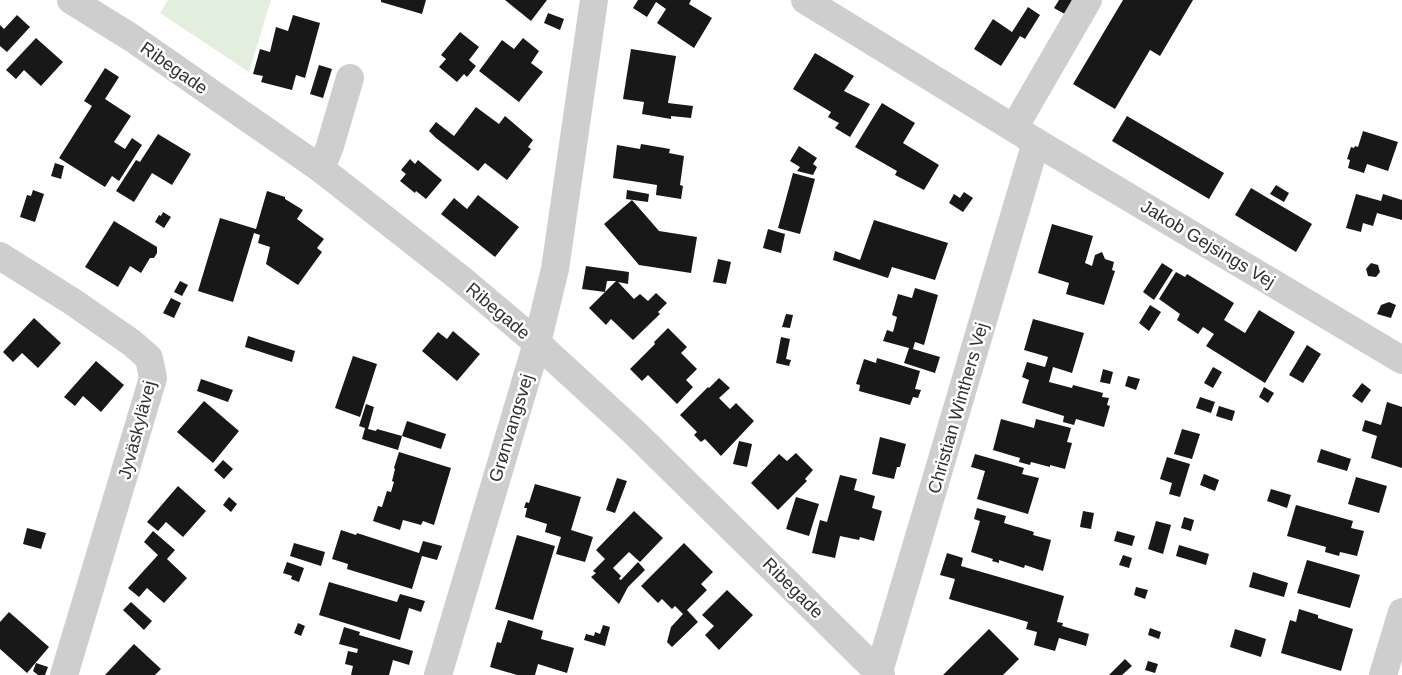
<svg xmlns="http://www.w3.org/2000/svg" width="1402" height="675" font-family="Arial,sans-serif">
	<rect width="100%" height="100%" fill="#fff"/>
	<!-- green -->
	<polygon fill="#e3efde" points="168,0 271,0 249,72 160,13"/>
	<!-- building -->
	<g fill="#181818">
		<polygon points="381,0 426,0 422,14 381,2"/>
		<polygon points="505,0 547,0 531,21"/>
		<polygon points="638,0 691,0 689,4 712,18 694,48 657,23 666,9 656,2 647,17 633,8"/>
		<polygon points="1059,0 1080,0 1070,17 1054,8"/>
		<polygon points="1123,0 1193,0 1160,56 1150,50 1115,109 1073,84"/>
		<polygon points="1028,7 1040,15 1025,39 1020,36 1001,66 974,49 993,19 1012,32"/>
		<polygon points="548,13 564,19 560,30 544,23"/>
		<polygon points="17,15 30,27 7,52 0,46 0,25 4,29"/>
		<polygon points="293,15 320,23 305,78 296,75 292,90 261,82 263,76 253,74 260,49 270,52 276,27 288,31"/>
		<polygon points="460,32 479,47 469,60 476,66 467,77 464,74 457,82 439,67 446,59 441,55"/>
		<polygon points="36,38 63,62 41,86 24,70 16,79 6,70"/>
		<polygon points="523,38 539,51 531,63 543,72 519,102 479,71 502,40 514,49"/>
		<polygon points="631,49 676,56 668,103 693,106 691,118 671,116 671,119 642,114 644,102 623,99"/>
		<polygon points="815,53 854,76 844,91 870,104 850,137 835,128 839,123 828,117 831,112 793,89"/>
		<polygon points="319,65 332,69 323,98 310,94"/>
		<polygon points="105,68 119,77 105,99 131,116 114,142 125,149 132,138 142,145 119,181 112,176 105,187 59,158 92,106 84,101"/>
		<polygon points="882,103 915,123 903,143 939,165 924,190 895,175 897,171 855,147"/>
		<polygon points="476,107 499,124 505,116 533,140 528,147 531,149 507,180 485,163 478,171 436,138 429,131 436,122 454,136"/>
		<polygon points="1127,116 1224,173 1209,199 1112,141"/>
		<polygon points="1363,131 1398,142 1388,171 1367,164 1364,173 1348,168 1350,160 1347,159 1351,147 1354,148 1355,146 1358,147"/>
		<polygon points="158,134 191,154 172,185 152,173 134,202 116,191 136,160 140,162"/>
		<polygon points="641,144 670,149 669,153 684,156 680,185 683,186 681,199 656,195 657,185 613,178 617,145 640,149"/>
		<polygon points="799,146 817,158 813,164 817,167 813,175 797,171 800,167 790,161"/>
		<polygon points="410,159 415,164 418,160 442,180 426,199 416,191 415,193 400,181 406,174 401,170"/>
		<polygon points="55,163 64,166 61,179 51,176"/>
		<polygon points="793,173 815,179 800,234 778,228"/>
		<polygon points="1276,185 1289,193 1284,202 1270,194"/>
		<polygon points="1251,188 1312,224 1296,252 1235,215"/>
		<polygon points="33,190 44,194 35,222 20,217 27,195 31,196"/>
		<polygon points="627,190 649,194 648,202 626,199"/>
		<polygon points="267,191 285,197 285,199 303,210 297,219 324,239 317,248 322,252 298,285 266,264 270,247 258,243 260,235 254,233 233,302 198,291 220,218 256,229"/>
		<polygon points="964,192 973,198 963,212 949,203 954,194 960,198"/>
		<polygon points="1356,194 1381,201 1383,194 1402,200 1402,220 1377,213 1373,226 1363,223 1361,232 1346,228"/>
		<polygon points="478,195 519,227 495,257 441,214 454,198 467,209"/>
		<polygon points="632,200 659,231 697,237 691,273 639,265 604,224"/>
		<polygon points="163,212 171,217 164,228 155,222 159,215 161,216"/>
		<polygon points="874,220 948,243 935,280 892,267 888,278 833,260 835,251 860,260"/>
		<polygon points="114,221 157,247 157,253 154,258 150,258 141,273 130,266 118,287 85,267"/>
		<polygon points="1052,224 1093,236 1085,263 1092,266 1095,255 1102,252 1105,259 1114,262 1112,270 1115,271 1104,305 1066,294 1069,283 1038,273"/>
		<polygon points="768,229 785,234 781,253 763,248"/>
		<polygon points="718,259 731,262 726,284 713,282"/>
		<polygon points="1162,263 1173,270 1154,300 1143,292"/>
		<polygon points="1371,263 1378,265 1380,272 1376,277 1368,276 1366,269"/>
		<polygon points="586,266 629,272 628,284 618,282 634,299 640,294 648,301 656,293 667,303 658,312 660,314 633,340 611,319 606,325 589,308 616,281 607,281 605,292 582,289"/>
		<polygon points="1176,272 1185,277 1187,274 1234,303 1224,320 1245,333 1259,310 1295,332 1265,383 1206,346 1214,334 1203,327 1198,334 1177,320 1180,314 1159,299"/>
		<polygon points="180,281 188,285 182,296 174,292"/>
		<polygon points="915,288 938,295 924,345 915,342 913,349 940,357 935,373 904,363 909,348 883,341 887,330 893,332 897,317 892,315 898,294 912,298"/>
		<polygon points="171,298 181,303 174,318 163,313"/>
		<polygon points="1389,302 1396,305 1391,318 1377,314 1381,305"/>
		<polygon points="1150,305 1161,312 1149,331 1139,323"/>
		<polygon points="786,314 793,315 790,328 782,327"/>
		<polygon points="34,318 61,343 38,368 22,353 13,362 3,352"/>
		<polygon points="1033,319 1084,333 1072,373 1053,367 1049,382 1072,388 1073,385 1103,393 1102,397 1109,398 1107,405 1110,406 1104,427 1076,419 1074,425 1063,422 1064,416 1022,403 1029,380 1022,377 1027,362 1045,367 1048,357 1024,350"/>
		<polygon points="668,328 687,347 681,353 697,369 686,380 693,387 677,404 648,375 642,381 630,369 655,344 654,342"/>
		<polygon points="453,331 480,354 457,381 422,351 438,332 447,339"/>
		<polygon points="248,336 295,351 292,362 245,347"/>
		<polygon points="781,337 790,339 786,359 791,360 789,366 776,363"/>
		<polygon points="1307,345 1321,354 1303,383 1289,375"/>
		<polygon points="353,356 377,364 360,417 335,408"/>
		<polygon points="877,358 920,371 915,389 921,390 918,398 913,397 910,405 859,391 860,385 856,384 864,359 876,363"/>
		<polygon points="96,361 124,385 101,412 83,396 75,406 64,397"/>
		<polygon points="1213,367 1222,372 1213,388 1204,383"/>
		<polygon points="1103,369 1113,372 1110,384 1100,382"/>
		<polygon points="1128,376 1140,379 1136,390 1125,386"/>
		<polygon points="719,378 730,388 719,398 730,409 736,403 754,421 721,456 705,439 701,442 694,435 697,432 680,415 708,387 709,388"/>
		<polygon points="201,379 233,390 228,402 197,391"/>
		<polygon points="1362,383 1371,390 1362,403 1352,396"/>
		<polygon points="1264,387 1274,393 1268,403 1259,397"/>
		<polygon points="1200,397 1215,402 1211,413 1196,408"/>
		<polygon points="204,401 239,431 213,463 177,432"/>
		<polygon points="1387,402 1402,407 1402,468 1371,458 1377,436 1362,431 1365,420 1381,425"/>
		<polygon points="366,404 374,407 368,429 376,431 377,429 402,436 398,450 362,439 365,428 359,426"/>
		<polygon points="1219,406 1235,411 1232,421 1216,416"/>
		<polygon points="1001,419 1034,428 1036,419 1071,428 1067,442 1072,443 1065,469 1050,465 1050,467 1031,462 1030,465 1019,462 1020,458 993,450"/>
		<polygon points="407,421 446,434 441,449 402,436"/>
		<polygon points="1182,429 1200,434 1192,459 1174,454"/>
		<polygon points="880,437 906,444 900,467 897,467 894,479 872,474"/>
		<polygon points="739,441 752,444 747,467 733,464"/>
		<polygon points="1321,449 1351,459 1347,471 1317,462"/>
		<polygon points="399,452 451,468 434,525 423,521 421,525 403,520 400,530 373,521 378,506 382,507 387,491 391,492 394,482 392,481 395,469 394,468"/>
		<polygon points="796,453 813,470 805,479 807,481 778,510 751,483 779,454 787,461"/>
		<polygon points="975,454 1024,468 1022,474 1039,478 1028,514 977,499 985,471 971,467"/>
		<polygon points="1167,457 1190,464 1180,497 1169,494 1172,483 1160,479"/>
		<polygon points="223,460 233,469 224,479 214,470"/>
		<polygon points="1204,474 1219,480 1215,491 1200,485"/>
		<polygon points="840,475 857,479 854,490 875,496 872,508 882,511 874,541 860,537 859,540 840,536 835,558 812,553 820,520 827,522"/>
		<polygon points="1356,477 1387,486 1379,513 1348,504"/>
		<polygon points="617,478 627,481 615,513 606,510"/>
		<polygon points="535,484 581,497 571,530 593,537 585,562 556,554 561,537 545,532 547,524 525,517 527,508 524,508 526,502 529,503"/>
		<polygon points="178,486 206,511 183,537 166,522 158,531 147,522"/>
		<polygon points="1271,489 1291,495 1287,508 1267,501"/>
		<polygon points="229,497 237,504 231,512 223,505"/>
		<polygon points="796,497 819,504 809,536 786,529"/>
		<polygon points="1296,505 1353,521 1351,528 1364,531 1357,556 1340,552 1339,556 1325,552 1326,547 1287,536"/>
		<polygon points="977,508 1006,516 1004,523 1034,532 1033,535 1051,540 1043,571 1025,565 1024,568 999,560 999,563 992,561 993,559 971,552 980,521 974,519"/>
		<polygon points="634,511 663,538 640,562 629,552 613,568 621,576 619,579 621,580 638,562 645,570 628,587 619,604 591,577 596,573 593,571 605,559 596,550"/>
		<polygon points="1083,511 1094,513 1091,529 1080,527"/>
		<polygon points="1184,517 1194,520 1191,531 1181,528"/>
		<polygon points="1156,521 1171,525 1163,554 1148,549"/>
		<polygon points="27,528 46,533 41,549 23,544"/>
		<polygon points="341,530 356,535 357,533 419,553 423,541 442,546 437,560 422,556 412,589 347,569 348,564 332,559"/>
		<polygon points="153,531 175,550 167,559 187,578 164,603 147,588 139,597 128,588 158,555 144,542"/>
		<polygon points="1117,531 1135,536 1132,546 1114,541"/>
		<polygon points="517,535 555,546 533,620 495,609"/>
		<polygon points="294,543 325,552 321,566 290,556"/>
		<polygon points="684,543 713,572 701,584 707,590 687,610 698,622 672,647 667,642 671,627 683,614 675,606 672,609 662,599 658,603 641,586"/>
		<polygon points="1179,545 1209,554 1206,565 1176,556"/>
		<polygon points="947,553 963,558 961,566 1064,596 1057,622 1063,623 1062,626 1089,634 1086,646 1059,638 1055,651 1034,645 1037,632 1026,629 1028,622 949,599 955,579 940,575"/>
		<polygon points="1123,555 1132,558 1129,568 1119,565"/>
		<polygon points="1307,560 1360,575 1350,608 1297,593"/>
		<polygon points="287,562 304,568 299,582 291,579 292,576 283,573"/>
		<polygon points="1253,572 1288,583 1284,597 1249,587"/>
		<polygon points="329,582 397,602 400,594 425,601 421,612 409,608 400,640 319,615"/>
		<polygon points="1136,587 1148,590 1145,599 1134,595"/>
		<polygon points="727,590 753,615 719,650 705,635 714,626 702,615"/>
		<polygon points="131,602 152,621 144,630 123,610"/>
		<polygon points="1299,609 1318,615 1318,618 1353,629 1341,671 1281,653 1290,620 1296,622"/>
		<polygon points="9,612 49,647 27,673 0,649 0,622"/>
		<polygon points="508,620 543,631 541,639 574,648 567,673 538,664 535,675 517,675 490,667 497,642 501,643"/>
		<polygon points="298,623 305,626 301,636 294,633"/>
		<polygon points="603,625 610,627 605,646 584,640 586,634 594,636 595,632 600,634"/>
		<polygon points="344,627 360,632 359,635 413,651 409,665 393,660 389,675 351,675 353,666 345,664 348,651 357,653 358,649 339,644"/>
		<polygon points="1150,628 1161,632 1159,639 1148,635"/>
		<polygon points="989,629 1019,659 1003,675 943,675"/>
		<polygon points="1235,629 1266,639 1261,657 1230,647"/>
		<polygon points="134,644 161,669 155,675 105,675"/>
		<polygon points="1125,659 1132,666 1122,675 1109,675"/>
		<polygon points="1148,661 1158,664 1155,673 1145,670"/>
		<polygon points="36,663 48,667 45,675 38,675 33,671"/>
	</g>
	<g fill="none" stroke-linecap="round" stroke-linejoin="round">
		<!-- minor -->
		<g stroke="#cecece" stroke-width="28">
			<polyline points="71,0 132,38 321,169 461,279 537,343 634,432 881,675"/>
			<polyline points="805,0 1036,142 1402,360"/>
			<polyline points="1014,128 1088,0"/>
			<polyline points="321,169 330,146 350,78"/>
			<polyline points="0,256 73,302 132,343 149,358 153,378 64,675"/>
			<polyline points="438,675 537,343 555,269 594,0"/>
			<polyline points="878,675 1036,142"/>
			<polyline points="1383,675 1402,612"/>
		</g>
	</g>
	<g text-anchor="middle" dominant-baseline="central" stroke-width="5" stroke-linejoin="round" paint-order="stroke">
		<!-- street labels -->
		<g font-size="18" fill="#313131" stroke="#fff">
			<text transform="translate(174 68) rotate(35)">Ribegade</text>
			<text transform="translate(1208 244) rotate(31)">Jakob Gejsings Vej</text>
			<text transform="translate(498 311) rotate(40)">Ribegade</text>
			<text transform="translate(958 408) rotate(-74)">Christian Winthers Vej</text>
			<text transform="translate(511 428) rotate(-73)">Grønvangsvej</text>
			<text transform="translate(137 430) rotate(-75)">Jyväskylävej</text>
			<text transform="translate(793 588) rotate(45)">Ribegade</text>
		</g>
	</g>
</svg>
